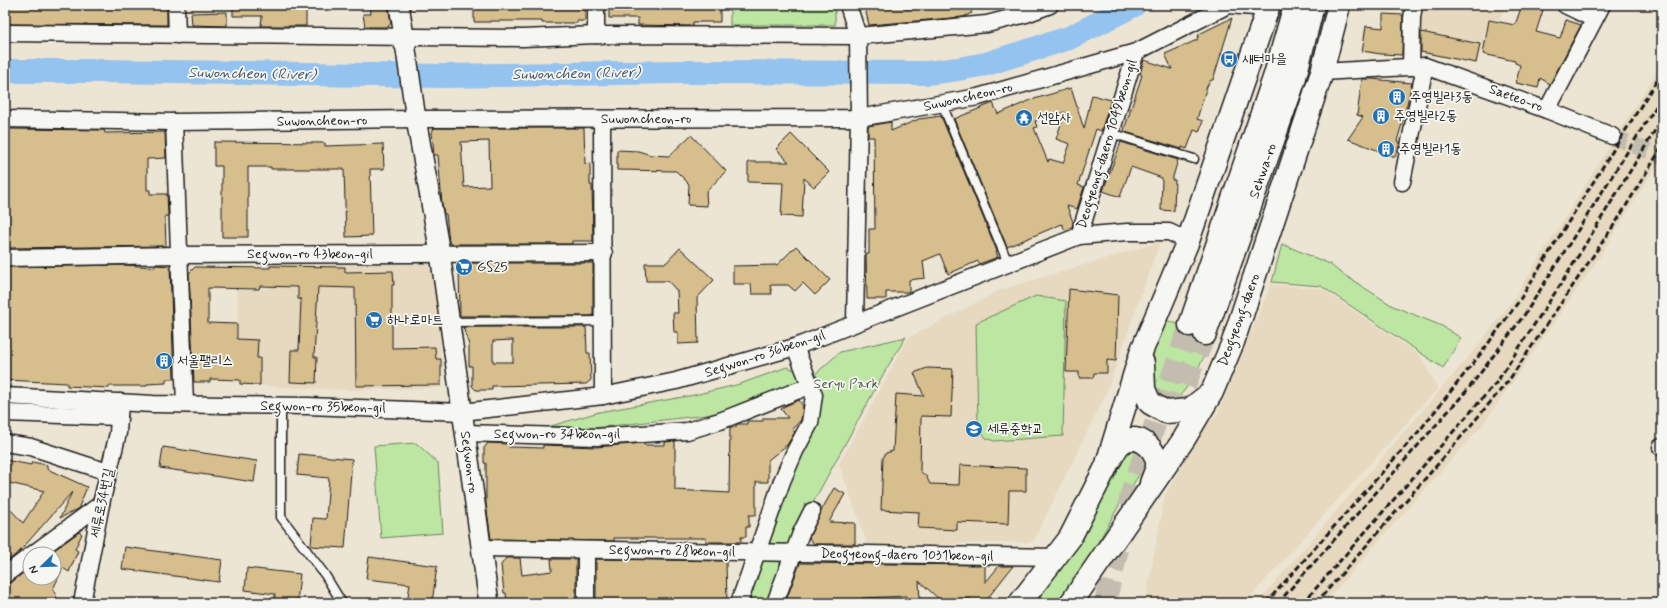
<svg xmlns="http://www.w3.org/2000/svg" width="1667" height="608" font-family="Mynerve,'Poor Story',sans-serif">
	<rect width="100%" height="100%" fill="#ede5d4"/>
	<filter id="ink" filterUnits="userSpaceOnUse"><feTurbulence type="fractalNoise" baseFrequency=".025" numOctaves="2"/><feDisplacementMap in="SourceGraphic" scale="8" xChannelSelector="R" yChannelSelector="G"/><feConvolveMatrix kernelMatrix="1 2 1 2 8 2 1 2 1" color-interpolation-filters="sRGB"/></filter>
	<g filter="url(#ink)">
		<!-- built -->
		<g fill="#e6d9bf">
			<polygon points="1421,5 1506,5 1499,20 1489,20 1477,65 1420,53 1418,18"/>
			<polygon points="1662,63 1662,157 1595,264 1484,423 1324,603 1257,603 1477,347 1516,295"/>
			<polygon points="1160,242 1106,394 1033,542 868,546 839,464 908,338 1000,290"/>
			<polygon points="436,258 442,388 349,390 239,385 240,342 238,335 237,290 268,289 268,263"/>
			<polygon points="1271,284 1322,289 1420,355 1438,388 1245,603 1145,603 1165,495 1204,426 1216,417"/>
		</g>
		<!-- green -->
		<g fill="#bce6a2" stroke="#6c815f">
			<rect x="730" y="5" width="105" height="20"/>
			<polygon points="1282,244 1330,264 1338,271 1393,306 1442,326 1461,338 1443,368 1321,286 1272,282"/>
			<polygon points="1036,296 1066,301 1063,436 994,441 986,438 978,427 976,323"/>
			<path d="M1166 320 1214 337C1205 354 1191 387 1177 398 1172 403 1166 402 1160 402L1146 367Z"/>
			<polygon points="906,337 885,371 798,530 770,603 746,603 771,534 812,425 812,377 840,352"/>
			<polygon points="787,367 797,371 801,378 796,384 750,403 707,415 594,428 551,426 599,412 694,395 740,384"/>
			<polygon points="416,443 438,463 443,533 381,538 374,446"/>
			<polygon points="1125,450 1135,450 1145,462 1139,475 1118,507 1086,564 1056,603 1028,603"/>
		</g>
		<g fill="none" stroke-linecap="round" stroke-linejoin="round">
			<!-- river -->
			<polyline stroke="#94c3ef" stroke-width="24" points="5,71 98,71 445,76 676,72 927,73 958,69 986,64 1069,38 1134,5"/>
		</g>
		<!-- building -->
		<g fill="#d7be8d" stroke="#1c1c1c" fill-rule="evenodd">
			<polygon points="5,5 167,5 167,25 5,24"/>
			<polygon points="233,5 306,5 306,26 261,26 262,16 233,16"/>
			<polygon points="370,5 388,5 391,23 388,27 365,27 363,14 371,14"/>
			<polygon points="474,5 585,6 585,21 577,21 577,23 542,23 542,21 490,21 490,22 474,22"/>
			<polygon points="609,5 720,5 720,22 693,22 693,26 638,25 638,18 609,18"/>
			<polygon points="881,5 906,5 906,9 928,5 968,5 972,13 963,17 869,25 865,8"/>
			<polygon points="1522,5 1537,5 1544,7 1536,32 1560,38 1566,20 1581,25 1550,84 1540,78 1538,88 1516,83 1520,65 1515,63 1515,61 1483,54 1489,20 1515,25"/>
			<polygon points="227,12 227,26 192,25 191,13"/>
			<polygon points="1383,14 1403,15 1402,55 1381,54 1362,51 1366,26 1383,28"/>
			<polygon points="1232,18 1213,80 1211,80 1207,86 1197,119 1203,121 1199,132 1194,130 1187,149 1182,147 1182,149 1125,132 1124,130 1142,75 1140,74 1144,60 1172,69 1165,54 1197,40 1199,34"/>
			<polygon points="1421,32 1480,44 1476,63 1421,52"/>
			<polygon points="1362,79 1372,79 1412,83 1404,117 1397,141 1400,142 1400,143 1395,157 1348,139 1363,117 1357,115"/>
			<path d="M1071 88 1084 129 1092 95 1111 100 1101 131 1096 129 1078 185 1084 187 1077 209 1067 206 1073 222 1072 227 1065 230 1062 224 1007 247 954 119 993 103 998 114 1031 100ZM1065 112 1056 139 1070 144 1063 163 1049 159 1048 162 1034 128 1037 127 1035 121Z"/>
			<polygon points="941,116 997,251 996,252 998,257 979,264 978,261 948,274 940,254 923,261 925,278 909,280 909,292 886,292 886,299 867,299 866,254 869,254 869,229 875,229 874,137 868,137 868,126 891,122 891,131 919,119"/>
			<path d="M434 128H584L585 164 590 163V185H592L593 241H572V244H451L449 242 446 214H444L442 204 438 155H434L432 132ZM489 141 490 186 464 187 461 142Z"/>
			<polygon points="8,129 104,130 105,133 165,132 166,158 147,159 147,190 150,190 150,194 167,194 168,216 165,216 166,246 5,248 5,197 8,197"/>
			<polygon points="791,134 829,172 814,187 804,178 802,217 781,216 783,183 748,182 748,162 789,162 776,149"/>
			<polygon points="691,135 726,171 706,192 707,206 688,205 689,184 676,171 617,170 617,150 638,151 651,155 669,156"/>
			<polygon points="214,142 325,143 325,146 383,144 384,169 370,169 372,236 346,237 344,169 271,169 271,167 248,167 248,237 222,237 222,166 214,166"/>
			<polygon points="1121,142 1178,160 1172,180 1175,180 1174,211 1161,210 1162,178 1131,167 1120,197 1103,191"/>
			<polygon points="796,246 830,280 815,295 803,283 795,291 788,285 770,285 772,294 752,294 751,284 733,284 733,266 777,265"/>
			<polygon points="680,248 714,280 697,298 698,343 678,344 678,332 674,332 673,313 678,313 677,291 668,281 646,281 645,263 666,263"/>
			<polygon points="463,263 593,263 593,316 460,316 459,268"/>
			<polygon points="125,265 155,267 155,265 170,266 174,379 166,379 166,383 147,384 147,386 109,386 109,388 67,386 67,383 5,380 5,267"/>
			<polygon points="270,266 345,267 345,272 393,271 394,285 392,285 392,348 435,347 436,359 441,359 441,385 356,386 355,288 318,287 314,357 317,357 316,383 290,382 291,350 299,350 301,299 298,299 298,287 260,286 259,289 208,288 208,323 237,324 237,339 258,340 257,358 260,358 260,385 240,384 240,380 210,379 210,382 194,382 189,273 195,267 270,268"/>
			<polygon points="1069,289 1118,295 1116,361 1107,360 1107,373 1094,373 1093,378 1079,378 1079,372 1066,372"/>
			<path d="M463 327H586L587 353H590L591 380 586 384 492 386V390H476L472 386V366H469V345ZM513 340V362H493V341Z"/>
			<polygon points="927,368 953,369 951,417 921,416 920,471 926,476 930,484 959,485 960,465 1026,468 1026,491 1009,491 1008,524 957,522 957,530 918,528 919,512 881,510 883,458 886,453 893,451 896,394 924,396 914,373"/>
			<polygon points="799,400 803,406 801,420 792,429 795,432 787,445 768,460 768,482 756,482 756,515 749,515 749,527 746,527 746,537 741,537 741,542 706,542 706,538 614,538 614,541 491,539 486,504 486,463 484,463 484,448 488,443 509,444 509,447 543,448 543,445 596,447 644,443 644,445 665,445 665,442 675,441 675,490 729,493 730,427 736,427 736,425 738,424 747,424 747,421 763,421 763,418 788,418 781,409 785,406"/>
			<polygon points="163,447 257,461 254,482 160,468"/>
			<polygon points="299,454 352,459 345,548 311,546 313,518 326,519 329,478 297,475"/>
			<polygon points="5,460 31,465 32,462 47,465 47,469 87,487 78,509 60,518 72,492 20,551 5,563 5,543 7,545 10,540 5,537 5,516 11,510 23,523 44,491 5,482"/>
			<polygon points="834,488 845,494 829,522 855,523 855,544 814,544 809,538 821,511"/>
			<polygon points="79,532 82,534 75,549 78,551 69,572 63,568 53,589 59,603 5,603 5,584 11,583 28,569 30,572 30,578 54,578 54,554 49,554"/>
			<polygon points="125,547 222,560 219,582 122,569"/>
			<polygon points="369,557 437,566 432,603 407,603 410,584 366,579"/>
			<polygon points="506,558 520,558 522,575 552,571 551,559 576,559 576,603 507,603 506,593 504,593 501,565"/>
			<polygon points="596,559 726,561 727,603 596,603"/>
			<polygon points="800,563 985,565 985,583 999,566 1013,566 984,603 968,603 971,599 940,600 919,581 920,603 906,603 906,596 862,598 862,601 785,603"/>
			<polygon points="247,568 300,574 297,603 274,603 275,594 245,590"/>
		</g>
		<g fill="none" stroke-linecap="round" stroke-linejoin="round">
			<!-- minor-tunnel -->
			<polyline stroke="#c3bdaf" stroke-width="16" stroke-dasharray="16 8" stroke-linecap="butt" points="1612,136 1662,157"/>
			<!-- secondary-tunnel -->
			<g stroke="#c3bdaf" stroke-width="22" stroke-dasharray="22 11" stroke-linecap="butt">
				<polyline points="1173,416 1205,334"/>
				<polyline points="1105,603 1133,487 1190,325"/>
			</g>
			<!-- service casing -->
			<g stroke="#1c1c1c" stroke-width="11">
				<g id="service">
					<polyline points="942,104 1008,263"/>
					<polyline points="1111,133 1194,159"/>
					<polyline points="449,322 603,321"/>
					<polyline points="281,405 281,517 325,575 342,603"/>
				</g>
			</g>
			<!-- minor casing -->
			<g stroke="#1c1c1c" stroke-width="19">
				<g id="minor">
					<polyline points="176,5 177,35"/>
					<polyline points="848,5 858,36 859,118 855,323"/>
					<polyline points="1565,5 1594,19"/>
					<polyline points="5,33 523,38 596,35 858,36 987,24 1026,14 1050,5"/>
					<polyline points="596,35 596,5"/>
					<polyline points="1411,67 1412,18 1414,5"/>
					<polyline points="1322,72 1425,66 1547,110 1612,136"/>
					<polyline points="1547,110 1602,5"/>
					<polyline points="5,119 174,122 416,119 859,118 978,97 1136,52 1228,5 1268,8"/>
					<polyline points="602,119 603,396"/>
					<polyline points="174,122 185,404"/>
					<polyline points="1402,182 1425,66"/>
					<polyline points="1079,236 1136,52"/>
					<polyline points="5,258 179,255 604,253"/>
					<polyline points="5,396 153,404 308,406 462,412 603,396 676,381 795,347 1079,236 1127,232 1169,232 1188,241"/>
					<polyline points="5,413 119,417"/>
					<polyline points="465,433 597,437 687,431 720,421 809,386"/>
					<polyline points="5,443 31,447 108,472"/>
					<polyline points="1661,447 1662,447"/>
					<polyline points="481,548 1055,557"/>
					<polyline points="33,554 101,504"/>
					<polyline points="5,575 30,556"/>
					<polyline points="82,603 101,504 118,433 120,402"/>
					<polyline points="586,603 586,550"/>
					<polyline points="739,603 782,481 795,451 810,423 814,395 795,347"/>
					<polyline points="775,603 801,533 812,511"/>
				</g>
			</g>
			<!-- tertiary casing -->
			<g stroke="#1c1c1c" stroke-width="22">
				<g id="tertiary">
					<polyline points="399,5 404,36"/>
					<polyline points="405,43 416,119 440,253 489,603"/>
				</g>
			</g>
			<!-- secondary casing -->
			<g stroke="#1c1c1c" stroke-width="25">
				<g id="secondary">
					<polyline points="404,36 405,43"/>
					<polyline points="1190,325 1275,75 1295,5"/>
					<polyline points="1205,334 1294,81 1313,5"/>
					<polyline points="1143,363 1144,389 1150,403 1166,412 1189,410 1207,396"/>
					<path d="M1110 460C1113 455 1116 448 1120 444 1136 431 1154 446 1157 462 1158 468 1153 477 1151 483"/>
					<polyline points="1020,603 1070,538 1106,467 1142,350 1188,241 1269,5"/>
					<polyline points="1071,603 1184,439 1212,392 1233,342 1322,72 1339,5"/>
				</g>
			</g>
			<!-- service -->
			<use href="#service" stroke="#f6f6f2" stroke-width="8"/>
			<!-- minor -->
			<use href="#minor" stroke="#f6f6f2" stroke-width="16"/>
			<!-- tertiary -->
			<use href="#tertiary" stroke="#f6f6f2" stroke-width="19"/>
			<!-- secondary -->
			<use href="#secondary" stroke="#f6f6f2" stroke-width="22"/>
			<!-- rail -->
			<g stroke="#1c1c1c" stroke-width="3" stroke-dasharray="6 3" stroke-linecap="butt">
				<polyline points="1266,603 1420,430 1482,352 1519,301 1662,72"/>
				<polyline points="1278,603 1469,388 1525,314 1662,97"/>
				<polyline points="1303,603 1496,383 1566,276 1662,119"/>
				<polyline points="1316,603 1445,456 1509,380 1618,219 1662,147"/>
			</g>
		</g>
	</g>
	<!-- icons -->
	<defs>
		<g id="bus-disc" transform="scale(0.9)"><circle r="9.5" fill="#1f6fb2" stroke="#f6f6f2"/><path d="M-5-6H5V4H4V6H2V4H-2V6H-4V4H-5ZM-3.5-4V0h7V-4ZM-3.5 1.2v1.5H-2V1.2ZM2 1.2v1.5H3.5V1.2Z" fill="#fff"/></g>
		<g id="building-disc" transform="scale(0.9)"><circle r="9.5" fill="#1f6fb2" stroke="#f6f6f2"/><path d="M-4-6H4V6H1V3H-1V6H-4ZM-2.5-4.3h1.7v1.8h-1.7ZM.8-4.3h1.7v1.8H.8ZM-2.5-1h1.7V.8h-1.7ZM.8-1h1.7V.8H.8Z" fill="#fff"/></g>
		<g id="temple-disc" transform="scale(0.9)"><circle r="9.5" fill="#1f6fb2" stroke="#f6f6f2"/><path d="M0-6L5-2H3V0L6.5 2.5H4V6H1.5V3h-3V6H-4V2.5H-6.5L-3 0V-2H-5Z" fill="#fff"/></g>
		<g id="supermarket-disc" transform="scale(0.9)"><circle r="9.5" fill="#1f6fb2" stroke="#f6f6f2"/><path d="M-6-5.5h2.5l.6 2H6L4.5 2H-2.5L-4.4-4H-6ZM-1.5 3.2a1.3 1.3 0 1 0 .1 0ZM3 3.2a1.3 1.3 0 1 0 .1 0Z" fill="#fff"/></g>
		<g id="school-disc" transform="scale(0.9)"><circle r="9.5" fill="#1f6fb2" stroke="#f6f6f2"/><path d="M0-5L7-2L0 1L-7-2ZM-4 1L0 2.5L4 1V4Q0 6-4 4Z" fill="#fff"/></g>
	</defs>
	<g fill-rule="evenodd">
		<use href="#bus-disc" x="1229" y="59"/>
		<use href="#building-disc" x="1397" y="97"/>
		<use href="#building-disc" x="1381" y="116"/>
		<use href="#temple-disc" x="1024" y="118"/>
		<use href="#building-disc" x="1386" y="149"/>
		<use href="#supermarket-disc" x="464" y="267"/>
		<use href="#supermarket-disc" x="374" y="320"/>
		<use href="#building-disc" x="164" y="361"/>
		<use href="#school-disc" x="974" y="429"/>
	</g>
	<g text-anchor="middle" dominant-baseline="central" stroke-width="3.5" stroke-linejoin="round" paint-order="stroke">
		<!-- poi labels -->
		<g font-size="14" fill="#1c1c1c" stroke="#f6f6f2" text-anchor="start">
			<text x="1242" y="59">새터마을</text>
			<text x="1410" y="97">주영빌라3동</text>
			<text x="1394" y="116">주영빌라2동</text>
			<text x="1037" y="118">선암사</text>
			<text x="1399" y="149">주영빌라1동</text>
			<text x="477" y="267">GS25</text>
			<text x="387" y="320">하나로마트</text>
			<text x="177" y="361">서울팰리스</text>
			<text x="987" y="429">세류중학교</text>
		</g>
		<!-- street labels -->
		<g font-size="14" fill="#1c1c1c" stroke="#f6f6f2">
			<text transform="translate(968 97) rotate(-13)">Suwoncheon-ro</text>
			<text transform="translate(1516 98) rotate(20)">Saeteo-ro</text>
			<text x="646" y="119">Suwoncheon-ro</text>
			<text transform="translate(322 121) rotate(-1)">Suwoncheon-ro</text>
			<text transform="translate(1107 144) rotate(-73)">Deogyeong-daero 1049beon-gil</text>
			<text transform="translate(1263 171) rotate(-71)">Sehwa-ro</text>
			<text x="310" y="254">Segwon-ro 43beon-gil</text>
			<text transform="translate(1239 320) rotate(-70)">Deogyeong-daero</text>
			<text transform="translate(765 354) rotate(-18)">Segwon-ro 36beon-gil</text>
			<text transform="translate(323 407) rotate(1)">Segwon-ro 35beon-gil</text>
			<text x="557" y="434">Segwon-ro 34beon-gil</text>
			<text transform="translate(469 462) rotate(82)">Segwon-ro</text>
			<text transform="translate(102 503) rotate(-78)">세류로34번길</text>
			<text transform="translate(672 551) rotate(1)">Segwon-ro 28beon-gil</text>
			<text transform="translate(907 555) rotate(1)">Deogyeong-daero 1031beon-gil</text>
		</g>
		<!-- park labels -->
		<g font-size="14" fill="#4c5944" stroke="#f6f6f2">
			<text x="846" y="384">Seryu Park</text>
		</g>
		<!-- water labels -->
		<g font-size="15" font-style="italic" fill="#465666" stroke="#f6f6f2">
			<text transform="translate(252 74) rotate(1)">Suwoncheon (River)</text>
			<text transform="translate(576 74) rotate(-1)">Suwoncheon (River)</text>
		</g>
	</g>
	<!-- margin -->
	<rect width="1667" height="608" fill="none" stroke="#f6f6f2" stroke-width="20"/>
	<rect x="10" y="10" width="1647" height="588" fill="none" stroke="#1c1c1c" stroke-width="1.5" filter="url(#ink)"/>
	<!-- north arrow -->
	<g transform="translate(42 566) rotate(247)"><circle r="19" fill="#f6f6f2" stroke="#9f9f9c"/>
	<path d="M0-3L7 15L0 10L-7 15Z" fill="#1f6fb2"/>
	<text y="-6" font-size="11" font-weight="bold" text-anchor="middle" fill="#1c1c1c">N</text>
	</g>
</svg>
